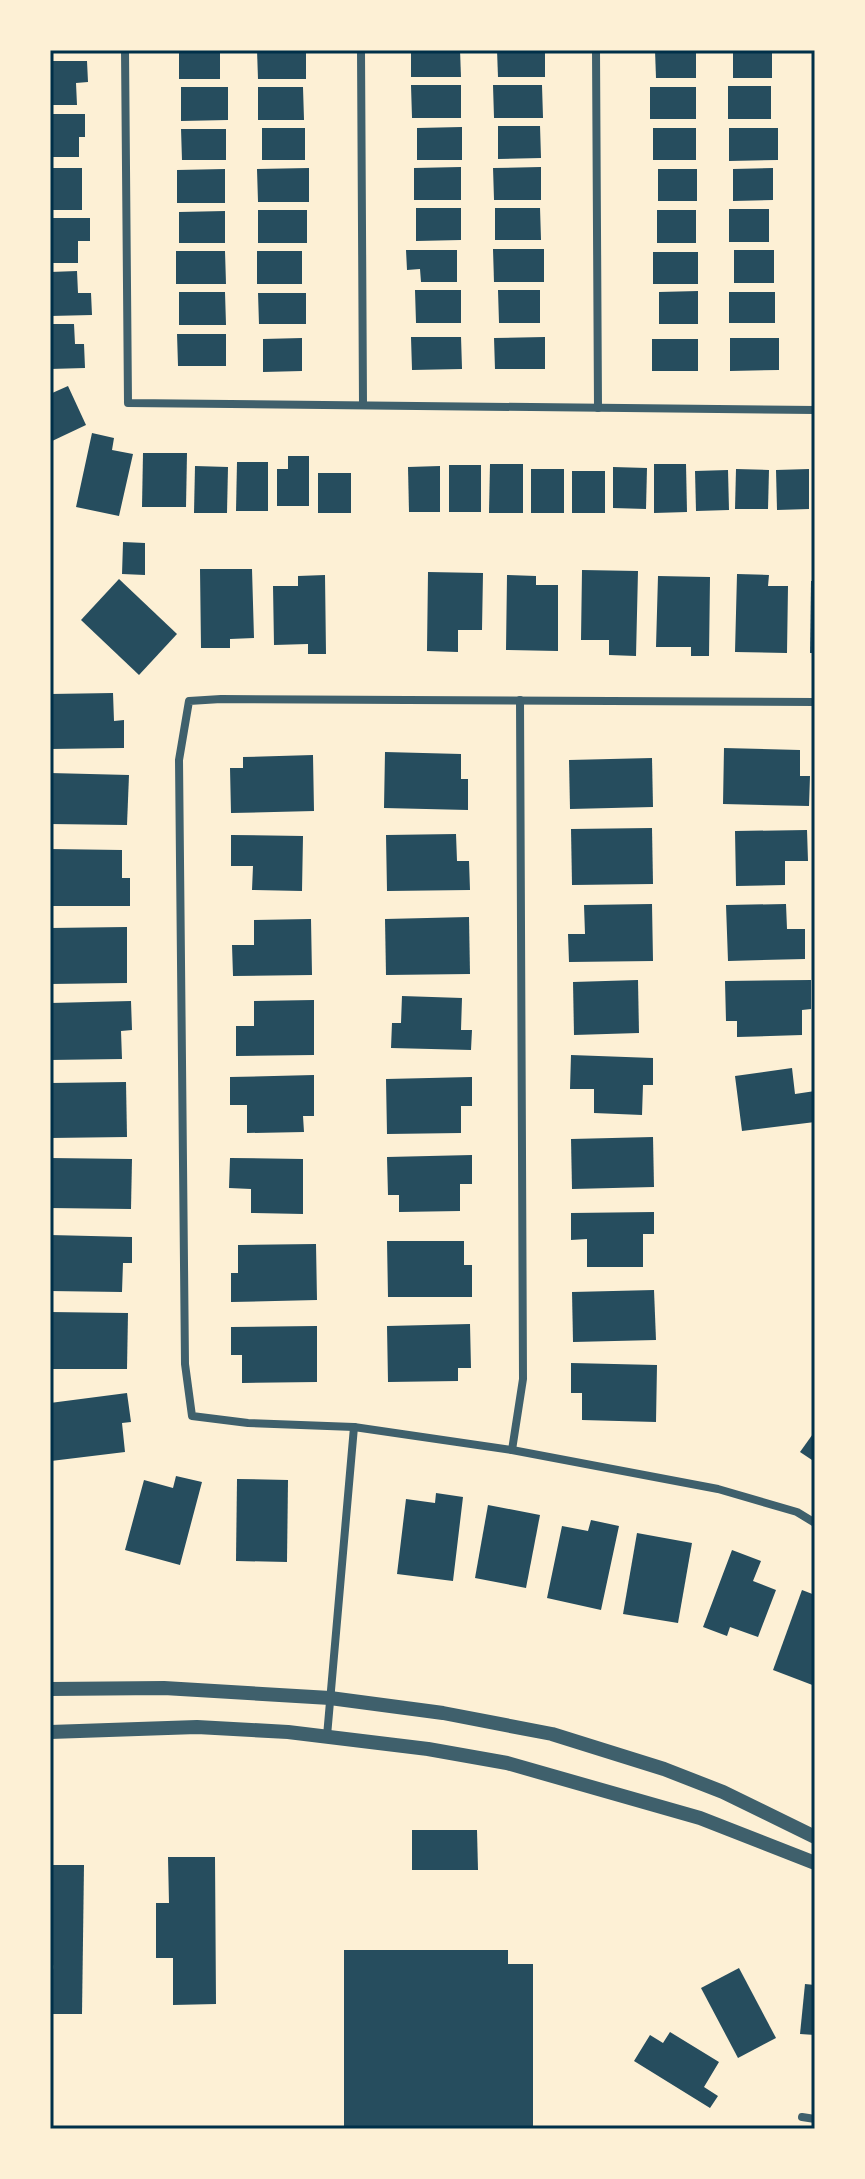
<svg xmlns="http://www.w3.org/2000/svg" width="865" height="2179" font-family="Raleway,sans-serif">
	<rect width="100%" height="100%" fill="#fdf0d5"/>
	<!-- building -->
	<g fill="#264d5e">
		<rect x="179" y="50" width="41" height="29"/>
		<polygon points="257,50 306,50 306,79 258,79"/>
		<polygon points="411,50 460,50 461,77 411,77"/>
		<polygon points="497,50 545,50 545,77 498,77"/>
		<polygon points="655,50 696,50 696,78 656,78"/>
		<rect x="733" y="50" width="39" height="28"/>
		<polygon points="50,61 87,61 88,82 76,83 77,105 50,105"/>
		<polygon points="411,85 461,85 461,118 412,118"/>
		<polygon points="493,85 542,85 543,118 494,118"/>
		<rect x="728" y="86" width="43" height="33"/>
		<polygon points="181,87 228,87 228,120 181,121"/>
		<polygon points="258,87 303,87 304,120 258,120"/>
		<rect x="650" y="87" width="46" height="32"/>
		<polygon points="50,114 85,114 85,137 79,137 79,157 50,157"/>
		<polygon points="498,126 540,126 541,158 498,159"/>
		<polygon points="462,127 462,160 417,160 417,128"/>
		<rect x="262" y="128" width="43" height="32"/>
		<rect x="653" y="128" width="43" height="32"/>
		<polygon points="729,128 778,128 778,160 729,161"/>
		<polygon points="181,129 226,129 226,160 182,160"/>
		<polygon points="461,167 461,200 414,200 414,168"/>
		<polygon points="541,167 541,200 494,200 493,168"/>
		<rect x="50" y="168" width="32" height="42"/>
		<polygon points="309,168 309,202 258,202 257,169"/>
		<polygon points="773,168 773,200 733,201 733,169"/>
		<polygon points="225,169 225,203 177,203 177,170"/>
		<rect x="658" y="169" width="39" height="32"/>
		<polygon points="416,208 461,208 461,240 416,241"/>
		<polygon points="495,208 540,208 541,240 495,240"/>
		<rect x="729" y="209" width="40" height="33"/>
		<rect x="258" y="210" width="49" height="33"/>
		<rect x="657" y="210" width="39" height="33"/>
		<polygon points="225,211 225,243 179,243 179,212"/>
		<polygon points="50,218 90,218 90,241 78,241 78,263 50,263"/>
		<polygon points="493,249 544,249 544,282 494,282"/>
		<polygon points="406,250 457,250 457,282 421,282 420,269 407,270"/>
		<rect x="734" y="250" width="40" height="33"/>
		<polygon points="176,251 225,251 226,284 176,284"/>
		<rect x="257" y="251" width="45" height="33"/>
		<rect x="653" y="252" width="45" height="32"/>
		<polygon points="77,271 78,293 91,293 92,315 50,316 50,272"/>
		<polygon points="415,290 461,290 461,323 416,323"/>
		<polygon points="498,290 540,290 540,323 499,323"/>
		<polygon points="698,291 698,324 659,324 659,292"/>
		<polygon points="179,292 225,292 226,325 179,325"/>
		<rect x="729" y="292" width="46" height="31"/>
		<polygon points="258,293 306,293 306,324 259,324"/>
		<polygon points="50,324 74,324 75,344 84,344 85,368 50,369"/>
		<polygon points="177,334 226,334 226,366 178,366"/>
		<polygon points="411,337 461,337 462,369 412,370"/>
		<polygon points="545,337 545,369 495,369 494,338"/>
		<polygon points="302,338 302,371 263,372 263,339"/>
		<polygon points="730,338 779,338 779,370 730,371"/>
		<rect x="652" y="339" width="46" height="32"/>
		<polygon points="68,386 86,425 50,442 50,394"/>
		<polygon points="92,433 114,438 112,450 133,454 119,516 76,507"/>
		<polygon points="143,453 187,453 186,507 142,507"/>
		<polygon points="288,456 309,456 309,506 277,506 277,469 288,469"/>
		<polygon points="237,462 268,462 268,511 236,511"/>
		<polygon points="490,464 523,464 523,513 489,513"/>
		<polygon points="654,464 686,464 687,512 654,513"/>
		<rect x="449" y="465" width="32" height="47"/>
		<polygon points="195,466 228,467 227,513 194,513"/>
		<polygon points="440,466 440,512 409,512 408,467"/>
		<polygon points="613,467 647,468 646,509 613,508"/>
		<rect x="531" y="469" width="33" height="44"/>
		<polygon points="736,469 769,470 768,509 735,509"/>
		<polygon points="809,469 809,509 777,510 776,470"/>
		<polygon points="728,470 729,510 696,511 695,471"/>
		<rect x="572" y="471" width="33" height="42"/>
		<rect x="318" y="473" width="33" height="40"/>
		<polygon points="123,542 145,543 145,575 122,574"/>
		<polygon points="200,569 252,569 254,638 230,639 230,648 201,648"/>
		<polygon points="582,570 638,571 636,656 609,655 609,640 581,640"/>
		<polygon points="428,572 483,573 482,630 458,630 458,652 427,651"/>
		<polygon points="737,574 769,575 768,586 788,586 787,653 735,652"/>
		<polygon points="325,575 326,654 308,654 308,644 274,645 273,586 298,586 298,576"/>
		<polygon points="507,575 536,576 536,585 558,585 558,651 506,650"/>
		<polygon points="658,576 710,577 709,656 691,656 691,647 656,647"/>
		<polygon points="119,579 177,634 139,675 81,620"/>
		<polygon points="811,581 815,581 815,653 810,653"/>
		<polygon points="113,693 114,721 124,720 124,748 50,749 50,694"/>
		<polygon points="724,748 800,750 800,776 810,776 809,806 723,804"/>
		<polygon points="385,752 461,754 461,779 468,779 468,810 384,808"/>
		<polygon points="313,755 314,811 231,813 230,768 243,768 243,757"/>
		<polygon points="652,758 653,807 570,809 569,760"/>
		<polygon points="50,773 129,775 127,825 50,824"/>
		<polygon points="652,828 653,884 572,885 571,829"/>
		<polygon points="807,830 808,861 785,861 785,885 736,886 735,831"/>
		<polygon points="456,834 457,861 469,861 470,890 387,891 386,835"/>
		<polygon points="231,835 303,836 302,891 252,890 253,866 231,866"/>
		<polygon points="50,849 122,850 122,878 130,878 130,906 50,906"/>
		<polygon points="652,904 653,961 569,962 568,934 585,934 584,905"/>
		<polygon points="786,904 787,929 805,929 805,959 728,961 726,905"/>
		<polygon points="469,917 470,974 386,975 385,919"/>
		<polygon points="311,919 312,975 233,976 232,945 254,945 254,920"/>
		<polygon points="127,927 127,983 50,984 50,928"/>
		<polygon points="638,980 639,1033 574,1035 573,982"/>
		<polygon points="811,980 811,1009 802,1010 802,1035 737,1037 737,1021 726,1021 725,981"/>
		<polygon points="402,996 462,998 461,1030 472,1030 471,1050 391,1048 392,1023 401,1023"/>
		<polygon points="314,1000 314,1055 236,1056 236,1026 254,1026 254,1001"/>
		<polygon points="131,1001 132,1030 121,1031 122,1059 50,1060 50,1003"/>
		<polygon points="571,1055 653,1058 653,1085 643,1085 642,1115 594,1113 594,1089 570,1089"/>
		<polygon points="792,1068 795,1094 815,1091 815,1122 742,1131 735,1076"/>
		<polygon points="314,1075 314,1116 303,1116 304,1132 247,1133 247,1105 230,1105 230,1077"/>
		<polygon points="472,1077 472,1106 461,1106 461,1133 387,1134 386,1079"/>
		<polygon points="126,1082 127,1137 50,1138 50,1083"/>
		<polygon points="653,1137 654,1187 572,1189 571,1139"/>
		<polygon points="472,1155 472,1184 460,1184 460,1211 399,1212 399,1195 388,1195 387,1157"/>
		<polygon points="50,1158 132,1159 131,1209 50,1208"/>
		<polygon points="230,1158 303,1159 303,1214 251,1213 251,1189 229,1188"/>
		<polygon points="654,1212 654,1234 643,1234 643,1267 587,1267 587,1239 571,1240 571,1213"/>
		<polygon points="50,1235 132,1237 132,1263 123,1263 122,1292 50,1291"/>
		<polygon points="387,1241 464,1241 464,1265 472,1265 472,1297 388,1297"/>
		<polygon points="316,1244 317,1300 231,1302 231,1273 238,1273 238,1245"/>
		<polygon points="654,1290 656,1340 573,1342 572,1292"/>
		<polygon points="50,1312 128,1313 127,1369 50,1369"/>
		<polygon points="470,1324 471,1368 458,1368 458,1381 388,1382 387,1326"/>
		<polygon points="317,1326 317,1382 242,1383 242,1355 231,1355 231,1327"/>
		<polygon points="571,1363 657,1365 656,1422 582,1420 582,1393 571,1393"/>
		<polygon points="127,1393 131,1422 122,1423 125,1452 51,1461 50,1403"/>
		<polygon points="815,1431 815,1462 800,1452"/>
		<polygon points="176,1476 202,1482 180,1565 125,1550 144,1480 173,1488"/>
		<polygon points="237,1479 288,1480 287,1562 236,1561"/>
		<polygon points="436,1493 463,1497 453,1581 397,1574 406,1499 435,1503"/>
		<polygon points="488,1505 540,1515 526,1588 475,1578"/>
		<polygon points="591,1520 619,1526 601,1610 547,1598 562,1526 588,1531"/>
		<polygon points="637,1533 692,1543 678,1623 623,1614"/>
		<polygon points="732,1550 761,1561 753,1581 776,1590 758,1637 730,1627 727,1636 703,1627"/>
		<polygon points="802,1590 815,1595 815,1686 773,1670"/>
		<polygon points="412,1830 477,1830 478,1870 412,1870"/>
		<polygon points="168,1857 215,1857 216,2004 173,2005 173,1958 156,1958 156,1903 169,1903"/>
		<polygon points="53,1865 84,1865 82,2014 51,2014"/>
		<polygon points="344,1950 508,1950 508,1964 533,1964 533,2129 344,2129"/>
		<polygon points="739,1968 776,2038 738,2058 701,1988"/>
		<polygon points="805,1984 815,1985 815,2035 800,2034"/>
		<polygon points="670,2032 719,2062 704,2087 718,2096 710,2108 634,2061 650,2035 663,2043"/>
	</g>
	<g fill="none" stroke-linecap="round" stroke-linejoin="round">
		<!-- service -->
		<polyline stroke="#3f606c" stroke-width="6" points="50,1967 51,1967"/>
		<!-- minor -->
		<g stroke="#3f606c" stroke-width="8">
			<polyline points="125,50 128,403 815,410"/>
			<polyline points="361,50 363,404"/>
			<polyline points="596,50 598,408"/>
			<polyline points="815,702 221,699 189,701 179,760 185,1364 192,1416 248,1423 354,1427 512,1450 718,1489 797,1512 815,1523"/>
			<polyline points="512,1450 523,1379 520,700"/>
			<polyline points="327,1736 354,1427"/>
			<polyline points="802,2117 815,2119"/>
		</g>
		<!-- tertiary -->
		<g stroke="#3f606c" stroke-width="14">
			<polyline points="50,1689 164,1688 330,1698 443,1713 552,1734 664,1769 723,1792 815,1837"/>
			<polyline points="50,1732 197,1727 288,1732 428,1749 507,1763 700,1818 815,1863"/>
		</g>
	</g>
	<!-- border -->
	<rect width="865" height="2179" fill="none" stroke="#fdf0d5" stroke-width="104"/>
	<rect x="52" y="52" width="761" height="2075" fill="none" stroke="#003049" stroke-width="3"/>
</svg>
